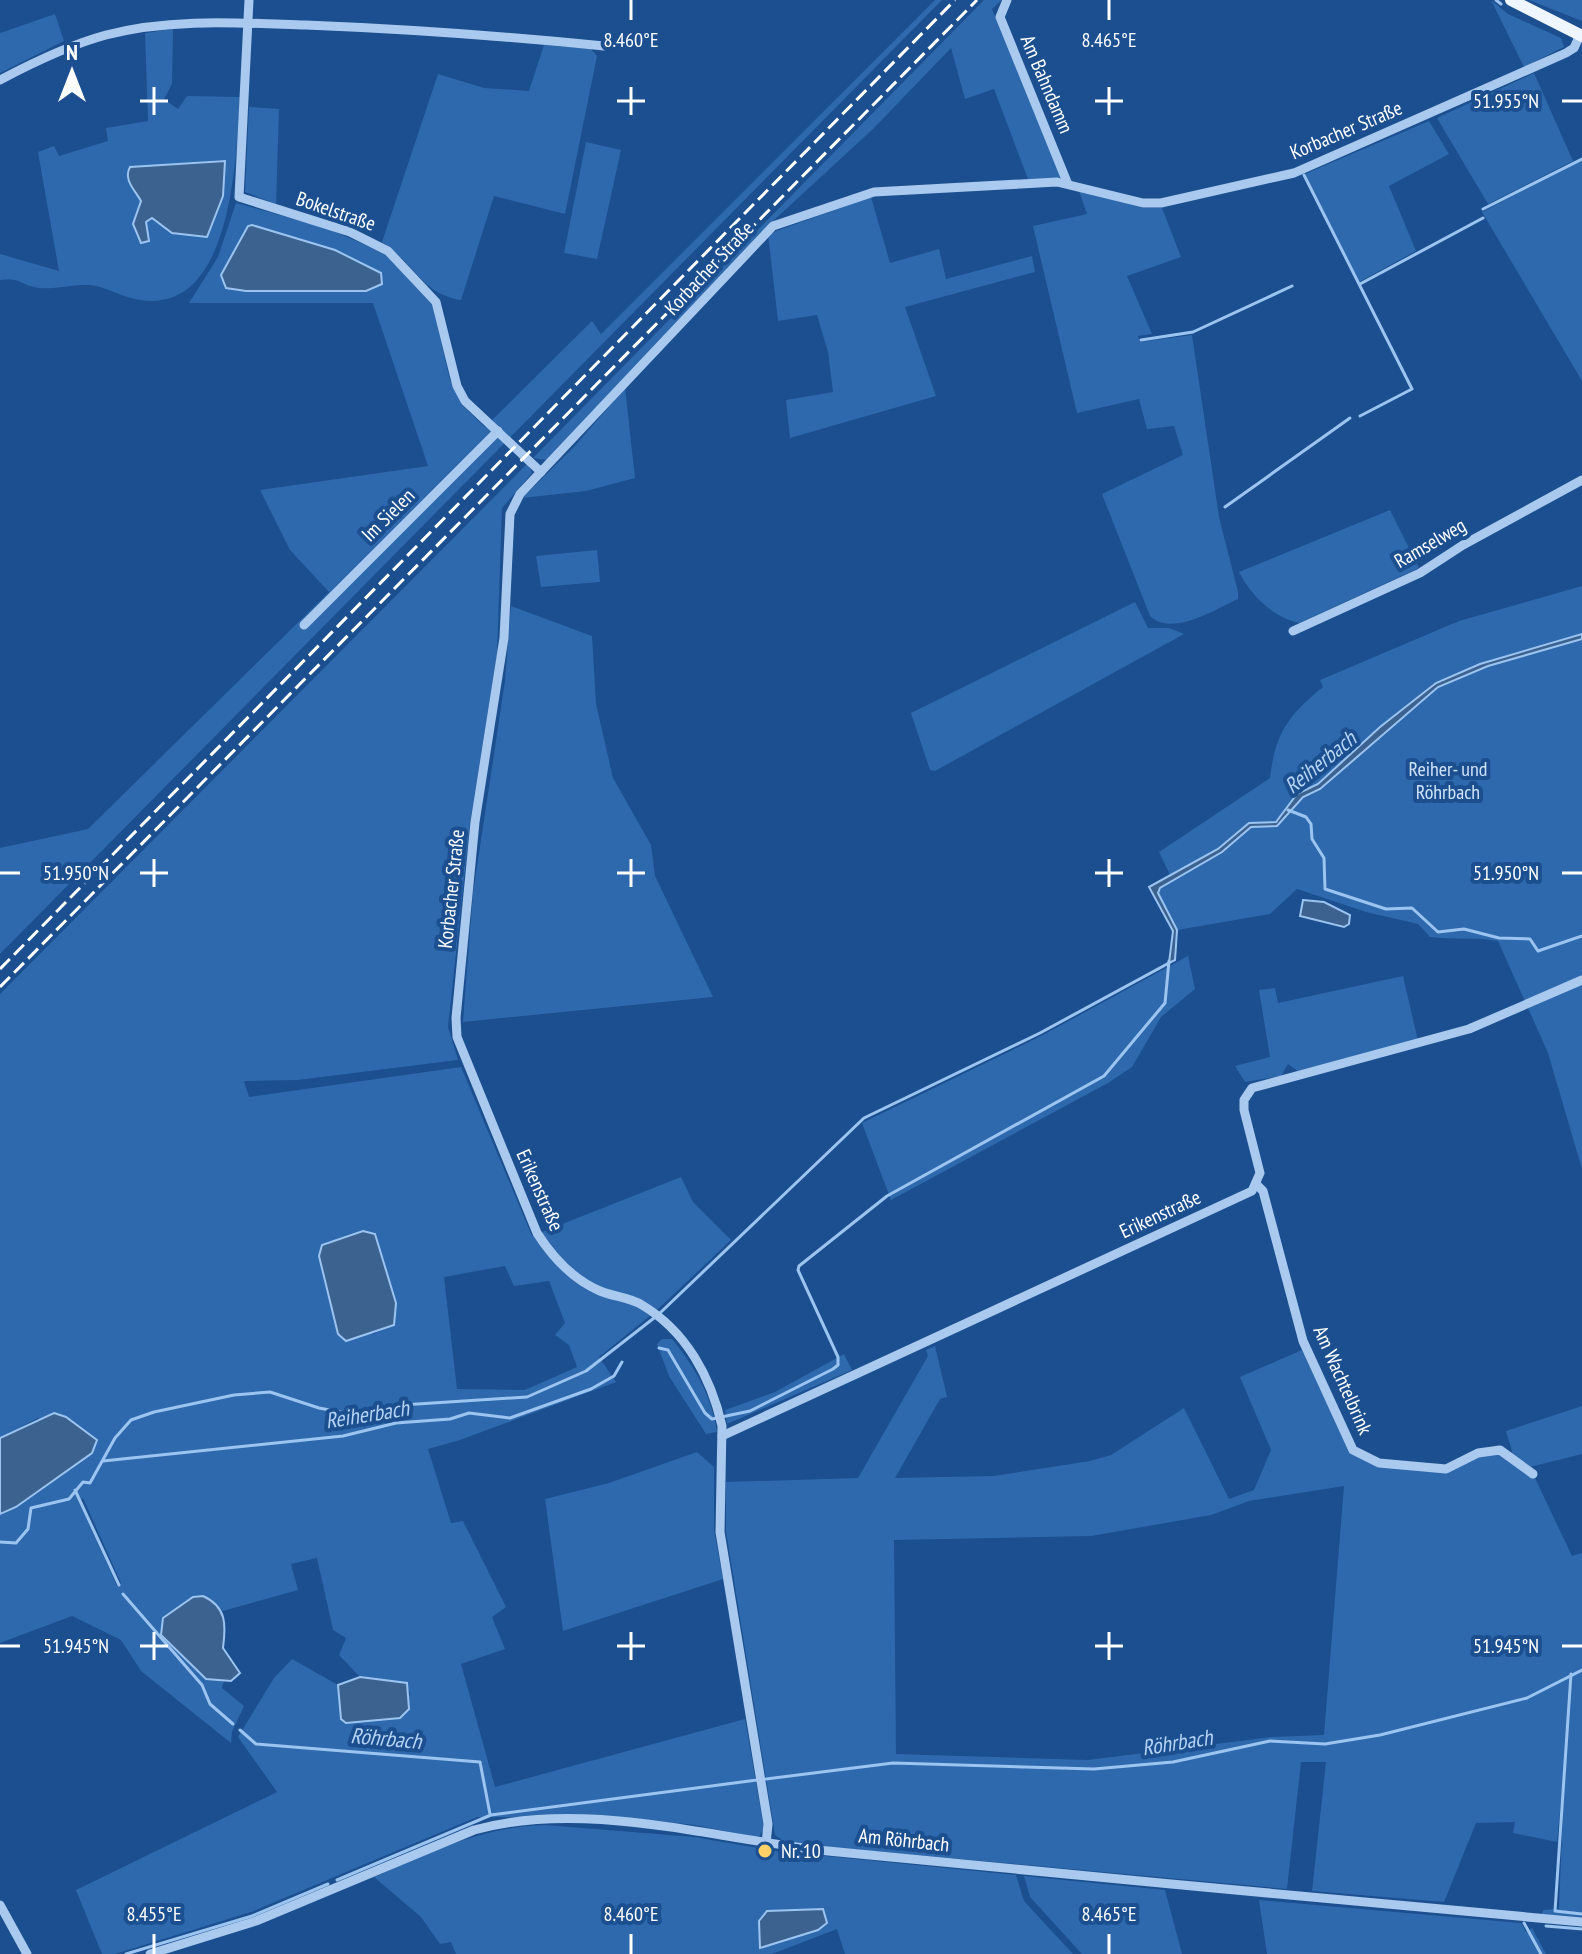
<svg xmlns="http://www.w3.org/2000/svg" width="1582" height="1954" font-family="'PT Sans Narrow',sans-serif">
	<rect width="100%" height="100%" fill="#1b4f8f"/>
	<!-- green -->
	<g fill="#2e69ad" fill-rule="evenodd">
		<path d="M935 0H942L0 954V848L88 829 329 592 290 550 260 490 428 466 373 303H189L218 257 236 203 324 227 386 254 432 304 450 380 462 405 485 427 592 321 601 334ZM248 226 335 250 381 273 382 284 366 291H246L237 250Z"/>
		<polygon points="984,0 1002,0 992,9 1064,178 1028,179 994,89 965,99 951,48 874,128 758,235 547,460 533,458"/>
		<polygon points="1491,0 1508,14 1561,38 1564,47 1524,67"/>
		<polygon points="1529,0 1582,0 1582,21"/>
		<polygon points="55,14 64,41 0,73 0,33"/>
		<path d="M173 29 172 84 164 99 178 109 187 96 240 97C236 160 232 320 135 299 120 296 104 286 89 285 71 284 50 291 34 287 17 283 22 278 0 280V254L59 271 38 152 54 146 59 156 108 141 106 128 148 121 145 33ZM223 160 165 228 156 218 148 219 145 227 148 238 141 243C130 228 135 216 141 201L130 167Z"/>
		<path d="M544 45 591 49 597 56 565 214 494 196 461 300C421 294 415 263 382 242L438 74 484 88 529 91Z"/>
		<polygon points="1534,73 1573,161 1488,204 1437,118"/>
		<polygon points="249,107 279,109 276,204 245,192"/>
		<polygon points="1429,121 1449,154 1389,186 1416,251 1359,282 1305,174"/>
		<polygon points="586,142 621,150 597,259 564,253"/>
		<polygon points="1582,160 1582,381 1482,212"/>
		<path d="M1078 188 1143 208H1162L1181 257 1127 276 1152 334 1138 336 1140 342 1192 335 1219 517 1238 592V599C1214 610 1172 637 1150 616L1102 494 1183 455 1174 426 1147 429 1139 399 1077 413 1033 226 1087 214Z"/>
		<polygon points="871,197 890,263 939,249 946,279 1032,256 1035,272 905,307 936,396 790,438 786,400 833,392 828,352 817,315 778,321 768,234"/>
		<polygon points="625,388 635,478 586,491 522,498 574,447"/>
		<path d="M528 463 532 473 502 508 497 654 470 823 448 1027 458 1060 298 1080 244 1081 249 1097 461 1067 532 1236 681 1177 693 1202 731 1240 657 1310 639 1307 651 1315 599 1357 616 1382 460 1440 428 1449 451 1523 463 1521 506 1607 492 1617 505 1649 461 1664 495 1787 745 1719 764 1829 758 1838 695 1825 627 1818 477 1817 251 1912 115 1954H102L76 1890 277 1792 238 1737 274 1678 292 1659 338 1685 341 1719 346 1723 400 1718 410 1694 406 1683 360 1677 339 1655 346 1638 333 1630 317 1558 291 1564 298 1590 223 1611C199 1584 187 1603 163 1618L166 1640 206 1679 224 1680 222 1688 244 1706 232 1732 231 1743 141 1671 121 1640 72 1616 0 1643V1514L16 1507 92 1453 38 1418 0 1438V994ZM364 1231 375 1235 396 1303 394 1325 373 1334ZM505 1266 514 1286 549 1281 565 1323 555 1335 569 1345 577 1367 525 1390 457 1389 444 1277ZM83 1498 121 1583 117 1586 79 1502Z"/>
		<path d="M1390 510 1419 568 1299 623C1273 618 1250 594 1239 572Z"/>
		<polygon points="597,550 600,582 541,587 536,556"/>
		<path d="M1582 586V1169L1548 1053 1498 941C1474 937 1453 940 1430 937L1418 924 1366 912 1297 889 1270 914 1177 930 1157 893 1159 888 1222 852 1251 827 1276 822 1249 823 1218 849 1170 875 1159 852 1270 778C1275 734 1288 715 1323 687L1320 680 1459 621Z"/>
		<polygon points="1135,602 1148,628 1169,628 1184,634 935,771 930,770 911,713"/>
		<polygon points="511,606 592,636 596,704 613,778 651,845 655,876 713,997 463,1022 473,893 505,681"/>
		<polygon points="1188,956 1195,989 1161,1017 1132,1067 1108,1083 891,1200 862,1123 1043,1035"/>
		<polygon points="1403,976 1418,1041 1298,1071 1288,1064 1281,1076 1245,1082 1235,1066 1270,1057 1259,990 1275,988 1278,1003"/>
		<path d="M662 1339H672C695 1367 711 1395 717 1432L706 1434 669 1376 657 1344Z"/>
		<path d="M935 1346 947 1397 940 1399 895 1478 994 1476 1090 1461 1111 1455 1184 1408 1229 1499 1254 1490 1271 1450 1240 1377 1302 1350 1350 1452 1378 1466 1446 1472 1478 1456 1499 1453 1507 1456 1525 1474 1534 1476 1572 1556 1582 1553V1917L1542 1914 1543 1910 1559 1909 1565 1760 1557 1842 1513 1833 1515 1822 1476 1823 1444 1902 1312 1891 1326 1762H1301L1287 1889 786 1843 775 1835 726 1531V1482L858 1478 928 1356 926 1350ZM1344 1486 1324 1735 1271 1737 1088 1760 896 1754 894 1540 1091 1536 1211 1515 1249 1501Z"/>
		<polygon points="844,1354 852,1370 727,1424 725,1410 775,1392"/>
		<polygon points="1582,1406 1582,1454 1530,1467 1513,1455 1506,1431"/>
		<polygon points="697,1452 714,1467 714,1530 723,1579 563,1631 545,1499 609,1483"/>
		<path d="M546 1825 694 1837 775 1851 1016 1875 1024 1901 1073 1954H845L837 1929 772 1954H456L451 1942 440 1944 421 1917 374 1877C435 1851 479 1827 546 1825Z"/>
		<polygon points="1024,1876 1165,1890 1182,1954 1082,1954 1030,1897"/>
		<polygon points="1259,1900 1521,1923 1526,1932 1532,1928 1546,1954 1267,1954"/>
	</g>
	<!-- water -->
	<g fill="#3c6290" stroke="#9cc4f0" stroke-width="2">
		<path d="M225 161 223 196 207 237 172 233 152 218 146 222 149 241 141 243 133 224 141 201C135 190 123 180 130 167Z"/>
		<polygon points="252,225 335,250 381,273 382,284 366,291 246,291 226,288 221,275 248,226"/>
		<polygon points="1582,634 1582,639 1488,666 1438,687 1320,789 1303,797 1277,826 1251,827 1222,852 1160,888 1158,893 1177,930 1175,960 1169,963 1173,931 1149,887 1218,849 1249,823 1276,822 1297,794 1318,784 1380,727 1436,683 1480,664"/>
		<polygon points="1303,900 1324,902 1350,915 1349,924 1344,927 1300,916"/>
		<polygon points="363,1231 375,1234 396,1303 394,1325 346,1341 338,1334 319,1256 322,1245"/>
		<polygon points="54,1413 66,1417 97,1440 92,1453 16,1507 0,1514 0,1438"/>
		<path d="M203 1596C227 1607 226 1625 223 1648L240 1673 231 1681 206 1679 161 1635 163 1618 193 1597Z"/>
		<polygon points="360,1677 407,1683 409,1709 400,1718 346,1723 341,1719 338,1685"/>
		<polygon points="823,1909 827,1923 818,1930 760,1948 759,1921 767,1911"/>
	</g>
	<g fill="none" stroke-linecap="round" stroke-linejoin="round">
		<!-- stream -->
		<g stroke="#9cc4f0" stroke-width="3">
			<polyline points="1496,0 1501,4"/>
			<polyline points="1304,175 1412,389 1360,416"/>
			<polyline points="1483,209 1582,159"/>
			<polyline points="1360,284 1483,218"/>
			<polyline points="1141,340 1193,332 1292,286"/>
			<polyline points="1225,507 1350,418"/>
			<polyline points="1288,810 1306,817 1311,824 1312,839 1324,858 1325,889 1386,909 1412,908 1438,932 1464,929 1499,938 1530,939 1538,951 1582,936"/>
			<polyline points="660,1313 864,1118 1040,1033 1169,963"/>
			<polyline points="659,1348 668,1350 705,1413 712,1419 750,1411 833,1369 838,1365 838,1357 798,1270 799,1266 887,1196 1104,1076 1165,1003 1169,961"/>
			<polyline points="103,1461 343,1436 396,1423 450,1419 469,1413 510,1418 591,1389 614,1376 622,1362"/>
			<polyline points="75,1490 119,1585"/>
			<polyline points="0,1542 16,1543 28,1529 31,1508 69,1499 83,1482 90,1483 115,1438 131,1420 154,1412 234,1395 270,1392 319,1408 351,1414 402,1405 527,1397 586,1371 654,1318"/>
			<polyline points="123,1594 202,1685 210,1704 233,1724"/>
			<polyline points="1571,1674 1555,1911 1582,1914"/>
			<polyline points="240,1730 256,1744 480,1762 490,1814"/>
			<polyline points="766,1779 893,1763 1094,1769 1173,1762 1270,1741 1325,1744 1380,1735 1527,1698 1582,1670"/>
			<polyline points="337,1880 491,1815 757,1780"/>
			<polyline points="1524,1923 1541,1954"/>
			<polyline points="1546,1926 1582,1929"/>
			<polyline points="126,1954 252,1916 328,1884"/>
		</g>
		<!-- minor -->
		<g stroke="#a9c9ee" stroke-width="9">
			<polyline points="249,0 239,197 350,232 388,251 436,302 457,386 465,401 541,472"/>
			<polyline points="1007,0 1000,17 1067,182"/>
			<path d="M0 80C34 62 69 45 106 35 171 18 240 23 306 25 406 29 504 36 604 46"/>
			<polyline points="304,625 498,431"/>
			<polyline points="1293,631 1420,573 1463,545 1582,480"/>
			<polyline points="1257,1185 1263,1191 1303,1341 1353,1450 1379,1463 1446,1469 1478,1453 1500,1450 1533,1474"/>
			<polyline points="722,1436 1252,1191 1260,1173 1244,1110 1244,1100 1252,1088 1469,1029 1582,980"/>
			<path d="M766 1844 768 1824 720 1532 722 1426C711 1377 686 1331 642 1305 629 1297 614 1297 600 1291 572 1279 553 1258 537 1233L457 1037 456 1018 475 822 504 638 510 514 520 494 773 226 874 192 1057 182 1143 203H1161L1294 173 1566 53 1574 48 1580 35"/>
			<polyline points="0,1905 27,1954"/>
			<path d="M150 1954 256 1921 474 1830C585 1799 715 1839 828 1851 1079 1876 1331 1899 1582 1922"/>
		</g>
		<!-- major -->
		<polyline stroke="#f0f6ff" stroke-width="12" points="1511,0 1582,36"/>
		<!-- rail -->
		<g stroke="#fff" stroke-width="3" stroke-dasharray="14 6" stroke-linecap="butt">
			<polyline points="0,969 955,0"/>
			<polyline points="0,987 977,0"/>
		</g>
	</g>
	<!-- ticks -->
	<path fill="none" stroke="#fff" stroke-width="3" d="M631 0V20M1109 0V20M154 87V115M631 87V115M1109 87V115M140 101H168M617 101H645M1095 101H1123M1562 101H1582M154 859V887M631 859V887M1109 859V887M0 873H20M140 873H168M617 873H645M1095 873H1123M1562 873H1582M154 1632V1660M631 1632V1660M1109 1632V1660M0 1646H20M140 1646H168M617 1646H645M1095 1646H1123M1562 1646H1582M154 1934V1954M631 1934V1954M1109 1934V1954"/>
	<!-- markers -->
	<circle fill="#ffd166" stroke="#1b4f8f" stroke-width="3" cx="765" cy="1851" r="8"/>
	<g text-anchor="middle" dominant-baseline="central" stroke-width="8" stroke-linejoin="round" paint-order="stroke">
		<!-- street labels -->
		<g font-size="20" fill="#fff" stroke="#1b4f8f">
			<text transform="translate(1047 84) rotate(67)">Am Bahndamm</text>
			<text transform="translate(1346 130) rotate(-23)">Korbacher Straße</text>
			<text transform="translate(336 211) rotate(19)">Bokelstraße</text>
			<text transform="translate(709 268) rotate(-47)">Korbacher Straße</text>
			<text transform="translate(388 515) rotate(-45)">Im Sielen</text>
			<text transform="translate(1430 543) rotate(-30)">Ramselweg</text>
			<text transform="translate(451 889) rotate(-84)">Korbacher Straße</text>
			<text transform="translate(540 1190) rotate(66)">Erikenstraße</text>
			<text transform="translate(1160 1214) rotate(-25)">Erikenstraße</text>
			<text transform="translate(1343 1380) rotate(66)">Am Wachtelbrink</text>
			<text transform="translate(904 1840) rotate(6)">Am Röhrbach</text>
		</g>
		<!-- park labels -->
		<g font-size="20" fill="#cfe3fa" stroke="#1b4f8f">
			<text x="1448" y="769">Reiher- und<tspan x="1448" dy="23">Röhrbach</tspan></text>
		</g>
		<!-- poi labels -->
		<g font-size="20" fill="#fff" stroke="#1b4f8f" text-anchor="start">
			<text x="781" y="1851">Nr. 10</text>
		</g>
		<!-- water labels -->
		<g font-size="22" font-style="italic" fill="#b5d3f5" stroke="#1b4f8f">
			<text transform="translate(1320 762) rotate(-39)">Reiherbach</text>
			<text transform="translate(367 1414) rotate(-9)">Reiherbach</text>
			<text transform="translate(386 1738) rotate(5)">Röhrbach</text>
			<text transform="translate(1177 1742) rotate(-9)">Röhrbach</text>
		</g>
	</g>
	<g font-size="20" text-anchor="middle" fill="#fff" stroke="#1b4f8f" stroke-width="8" stroke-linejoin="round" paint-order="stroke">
		<text x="631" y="47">8.460°E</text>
		<text x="1109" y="47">8.465°E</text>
		<text x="1506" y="108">51.955°N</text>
		<text x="76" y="880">51.950°N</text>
		<text x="1506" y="880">51.950°N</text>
		<text x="76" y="1653">51.945°N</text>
		<text x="1506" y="1653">51.945°N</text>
		<text x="154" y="1921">8.455°E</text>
		<text x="631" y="1921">8.460°E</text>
		<text x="1109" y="1921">8.465°E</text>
	</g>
	<!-- north arrow -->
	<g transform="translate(72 72)" stroke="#1b4f8f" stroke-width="6" paint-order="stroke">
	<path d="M0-6L14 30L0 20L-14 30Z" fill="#ffffff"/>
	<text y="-12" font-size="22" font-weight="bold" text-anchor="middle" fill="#ffffff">N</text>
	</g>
</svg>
